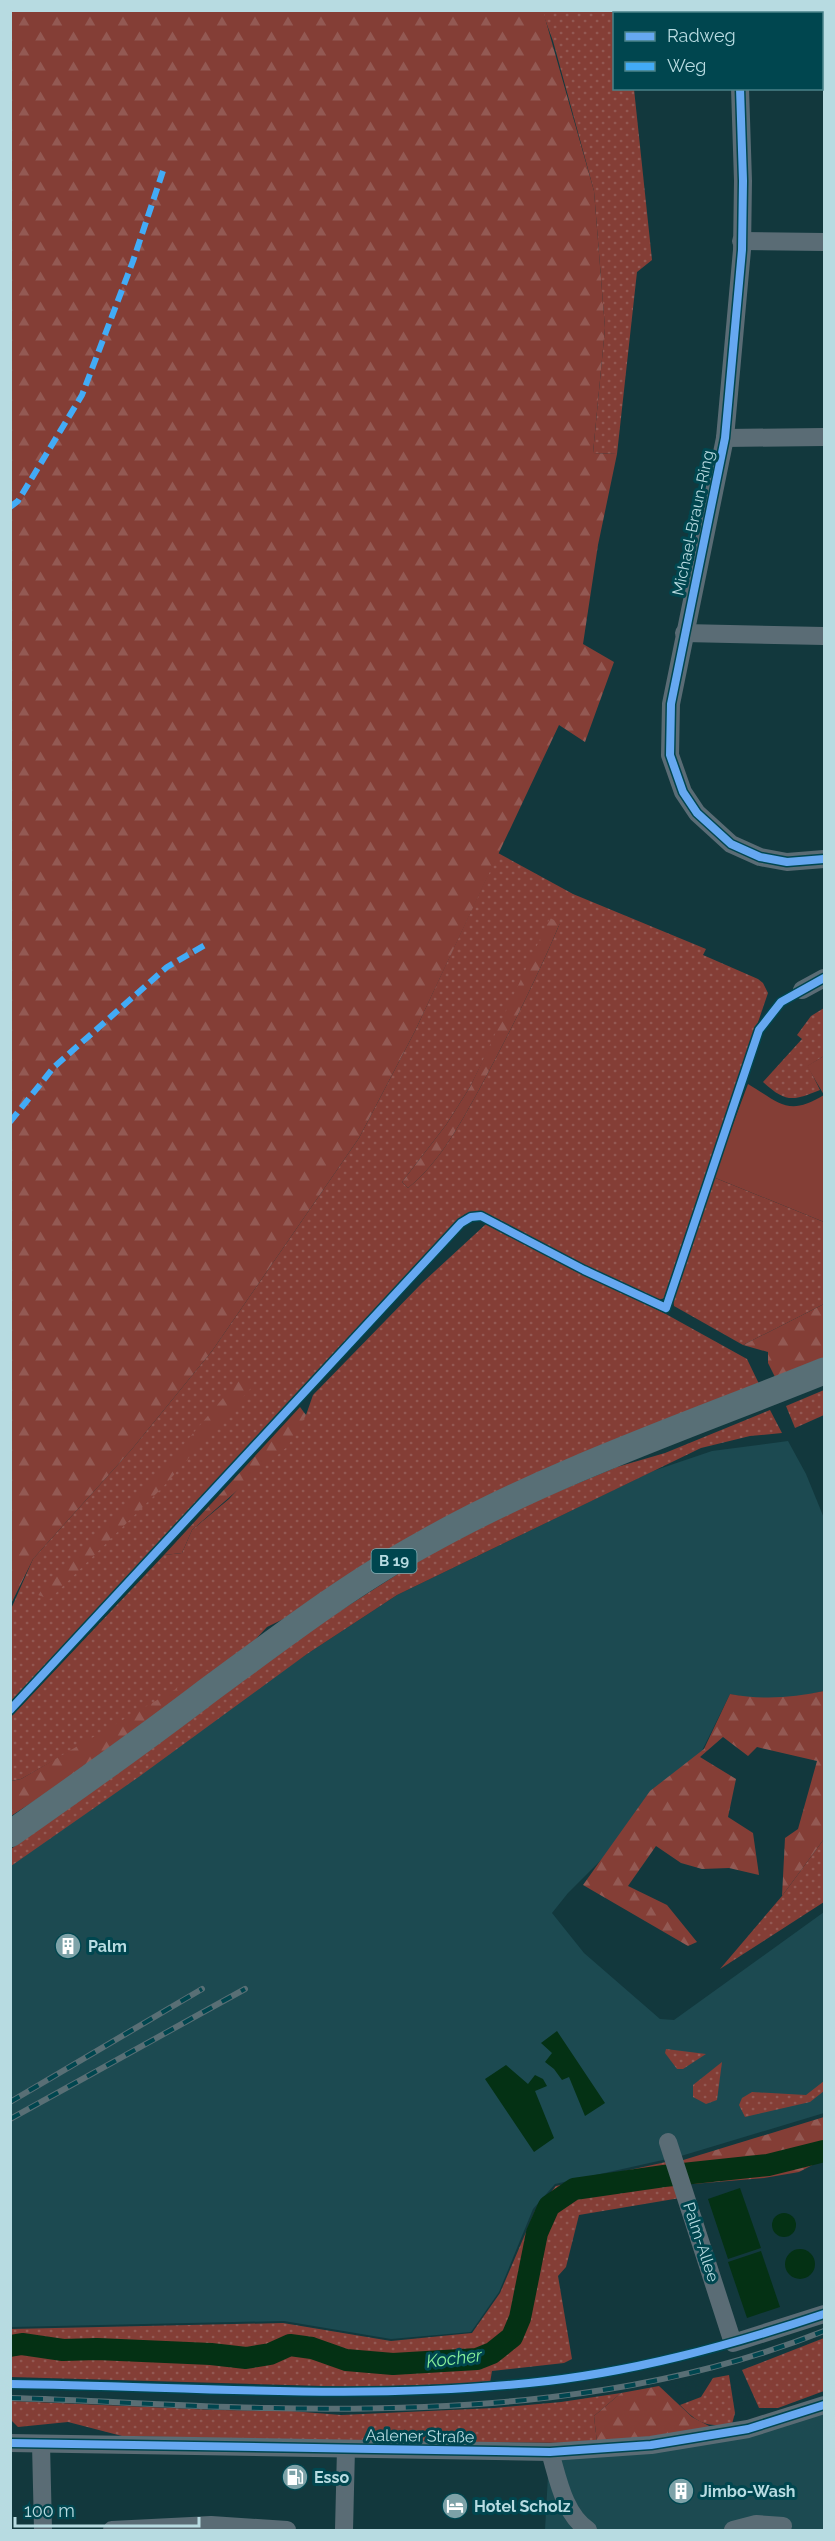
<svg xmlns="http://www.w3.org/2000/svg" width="835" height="2541" font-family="Raleway,sans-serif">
	<defs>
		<pattern id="grass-dots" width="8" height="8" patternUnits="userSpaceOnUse" patternTransform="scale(1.5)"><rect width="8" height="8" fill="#843e36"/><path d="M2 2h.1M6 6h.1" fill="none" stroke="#935953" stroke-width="1.8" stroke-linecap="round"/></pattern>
		<pattern id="forest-firs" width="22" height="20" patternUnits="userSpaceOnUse" patternTransform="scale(1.5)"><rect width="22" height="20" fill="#843e36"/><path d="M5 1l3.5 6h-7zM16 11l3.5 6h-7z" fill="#935953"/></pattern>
	</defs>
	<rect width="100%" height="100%" fill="#12383d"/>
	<!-- built -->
	<g fill="#1c4a51">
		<polygon points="739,11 824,11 824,34 822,34 822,14 740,14"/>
		<polygon points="788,1441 806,1474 824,1518 824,1691 793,1698 750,1698 730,1694 694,1767 568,1893 552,1913 584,1953 660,2019 674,2020 824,1912 824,2113 681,2156 555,2184 533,2209 499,2292 471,2332 391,2339 284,2321 11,2327 10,1860 307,1654 397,1595 653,1471 712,1451"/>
		<polygon points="824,2409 824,2530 545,2530 549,2457"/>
	</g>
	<!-- grass -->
	<g fill="url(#grass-dots)" fill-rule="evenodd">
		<polygon points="622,10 623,13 614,14 614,88 634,89 652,260 637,272 617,454 593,453 605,328 594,191 553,41 542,11"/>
		<path d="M498 853 573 894 706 949 703 955 758 979 763 983 768 993 664 1298 658 1300 586 1267 482 1211 465 1214 86 1629 11 1707V1609L33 1559 132 1449 212 1351 359 1138 415 1031ZM560 923C536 980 509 1034 480 1088 460 1124 440 1162 408 1188L402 1182 446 1125 470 1087 521 984Z"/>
		<path d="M824 1008V1056L808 1066 820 1090C793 1101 786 1103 763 1082L802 1039 797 1035 811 1016Z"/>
		<polygon points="713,1177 824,1222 824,1304 743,1345 674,1306 673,1299"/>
		<polygon points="486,1224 664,1313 747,1359 761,1388 267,1627 241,1655 21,1779 11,1781 10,1718 164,1555 182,1553 192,1530 229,1499 306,1415 313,1395 422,1283"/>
		<polygon points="824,1390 824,1415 795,1428 786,1406"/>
		<polygon points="770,1410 782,1433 750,1436 701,1448 397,1595 307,1654 140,1776 11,1866 11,1849 304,1634 426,1556 523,1506 617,1467 665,1453"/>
		<polygon points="824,1839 824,1902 720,1969 782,1896"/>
		<polygon points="666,2049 706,2054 683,2069 677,2069 665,2053"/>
		<polygon points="722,2062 717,2100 706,2104 693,2097 693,2085"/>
		<polygon points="824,2081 824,2091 810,2102 745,2117 739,2105 742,2098 752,2092 806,2095"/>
		<polygon points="666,2162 680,2198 579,2215 566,2267 558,2276 572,2359 564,2363 492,2371 490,2383 357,2387 11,2377 11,2329 283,2323 391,2341 472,2333 500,2293 535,2211 556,2186"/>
		<polygon points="824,2338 824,2391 778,2408 759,2408 742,2370"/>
		<path d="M729 2375 735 2413 732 2424C705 2427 699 2424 680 2405L701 2397 713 2378Z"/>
		<polygon points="621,2393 594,2416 597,2443 385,2442 122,2436 68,2422 18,2427 11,2420 11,2401 216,2410 291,2411 341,2415 494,2408 561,2402"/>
	</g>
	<!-- forest -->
	<g fill="url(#forest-firs)">
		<polygon points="11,10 543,11 594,191 605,328 593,453 617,454 598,545 583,644 614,662 585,742 559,725 415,1031 359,1138 212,1351 132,1449 33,1559 11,1604"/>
		<path d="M550 918 560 923C536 980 509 1034 480 1088 460 1124 440 1162 408 1188L402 1182 446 1125 470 1087Z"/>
		<polygon points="824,1304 824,1360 778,1383 768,1363 768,1352 743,1345"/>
		<polygon points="241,1377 252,1387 163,1487 50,1599 35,1594 178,1451"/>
		<polygon points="300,1407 306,1415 288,1446 192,1530 182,1553 164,1555"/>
		<polygon points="207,1671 213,1674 118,1747 11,1816 11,1781 21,1779"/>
		<path d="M824 1691V1839L782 1896 785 1838 798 1829 817 1761 757 1747 748 1756 723 1737 700 1757 736 1779 728 1817 753 1833 759 1875 729 1868 702 1869 681 1863 656 1846 628 1886 667 1905 697 1942 688 1946 583 1885 650 1791 704 1749 730 1694C763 1700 792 1698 824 1691Z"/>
		<polygon points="824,2117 824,2159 799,2172 764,2178 693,2184 680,2161"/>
		<polygon points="659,2386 692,2417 711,2427 651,2441 597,2443 594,2416 621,2393"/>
	</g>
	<!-- garden -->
	<path fill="#843e36" d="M824 1056V1222L713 1177 748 1084C780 1103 788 1117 824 1095L807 1066Z"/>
	<!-- water -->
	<g fill="#043114">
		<polygon points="557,2031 605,2103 585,2116 569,2077 562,2080 554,2069 545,2062 552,2053 541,2043"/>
		<polygon points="506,2065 528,2084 535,2075 543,2079 547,2086 535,2091 554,2138 534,2152 485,2079"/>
		<polygon points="740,2188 761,2248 728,2259 708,2199"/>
		<circle cx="784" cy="2225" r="12"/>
		<circle cx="800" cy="2264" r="15"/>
		<polygon points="761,2251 780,2307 747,2318 728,2262"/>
	</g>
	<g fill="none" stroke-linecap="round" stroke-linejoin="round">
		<!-- stream -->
		<polyline stroke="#043114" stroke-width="4" points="660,2170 664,2176"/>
		<!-- river -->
		<polyline stroke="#043114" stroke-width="22" points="10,2346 22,2344 63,2350 97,2349 211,2354 246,2358 270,2354 290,2345 312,2348 346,2360 393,2364 477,2359 492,2353 512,2337 520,2318 537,2233 549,2206 574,2189 664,2176 768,2165 824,2151"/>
		<!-- minor -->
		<g stroke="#5a6c75" stroke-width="18">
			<polyline points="730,10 731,14"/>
			<polyline points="822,39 824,38"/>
			<polyline points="740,88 743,181 742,250 725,438 671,704 670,755 683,792 697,813 731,844 760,857 787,862 824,859"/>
			<polyline points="741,241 824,242"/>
			<polyline points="725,438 824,437"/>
			<polyline points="684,633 824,636"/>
			<polyline points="802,990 824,978"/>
			<polyline points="668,2142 733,2343 824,2314"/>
			<polyline points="10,2443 550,2452 651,2445 748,2429 824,2405"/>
			<polyline points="41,2444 43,2530"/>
			<path d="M550 2452C558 2479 564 2514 588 2530"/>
			<polyline points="112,2530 211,2525 287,2530"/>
			<polyline points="344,2530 346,2449"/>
			<polyline points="733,2530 756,2524 783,2526"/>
		</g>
		<!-- highway -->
		<path stroke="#586f76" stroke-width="27" d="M10 1834C77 1787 142 1741 206 1692 277 1640 348 1585 425 1543 551 1472 690 1425 824 1371"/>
		<!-- rail casing -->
		<g stroke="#596f75" stroke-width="6">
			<g id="rail">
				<polyline points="10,2102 202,1989"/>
				<polyline points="10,2119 245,1989"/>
				<path d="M10 2398C96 2400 182 2407 268 2408 456 2412 648 2401 824 2331"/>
			</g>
		</g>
		<!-- rail -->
		<use href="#rail" stroke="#00464f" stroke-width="4" stroke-dasharray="11" stroke-linecap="butt"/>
		<!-- quiet -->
		<g stroke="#42abf6" stroke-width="6" stroke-dasharray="12 6" stroke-linecap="butt">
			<polyline points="10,507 18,501 82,395 133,261 163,171"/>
			<polyline points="10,1122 54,1067 167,967 205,945"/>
		</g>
		<!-- cycleway casing -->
		<g stroke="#00464f" stroke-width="11">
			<g id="cycleway">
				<polyline points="740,88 743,181 742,250 725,438 671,704 670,755 683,792 697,813 731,844 760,857 787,862 824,859"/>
				<polyline points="10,1710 461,1223 471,1217 481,1216 584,1270 666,1308 759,1030 781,1002 824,978"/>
				<path d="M10 2384C183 2386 356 2401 529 2383 630 2373 728 2346 824 2314"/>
				<polyline points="10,2443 550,2452 651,2445 748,2429 824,2405"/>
			</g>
		</g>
		<!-- cycleway -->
		<use href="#cycleway" stroke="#66a8f1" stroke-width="8"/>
	</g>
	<!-- icons -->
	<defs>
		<g id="building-disc" transform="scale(1.35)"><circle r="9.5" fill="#7da2a8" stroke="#00464f"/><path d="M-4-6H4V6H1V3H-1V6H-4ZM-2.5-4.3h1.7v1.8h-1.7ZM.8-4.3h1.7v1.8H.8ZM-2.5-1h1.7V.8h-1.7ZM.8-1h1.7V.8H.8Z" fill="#fff"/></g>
		<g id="fuel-disc" transform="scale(1.35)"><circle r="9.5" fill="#7da2a8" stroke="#00464f"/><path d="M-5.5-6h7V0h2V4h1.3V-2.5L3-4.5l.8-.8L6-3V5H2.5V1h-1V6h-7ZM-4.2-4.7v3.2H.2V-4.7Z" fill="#fff"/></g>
		<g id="hotel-disc" transform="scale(1.35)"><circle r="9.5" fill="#7da2a8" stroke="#00464f"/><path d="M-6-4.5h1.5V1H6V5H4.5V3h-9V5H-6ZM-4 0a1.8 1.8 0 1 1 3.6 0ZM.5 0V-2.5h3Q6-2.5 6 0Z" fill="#fff"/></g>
	</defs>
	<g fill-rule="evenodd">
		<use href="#building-disc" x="68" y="1946"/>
		<use href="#fuel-disc" x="295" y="2477"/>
		<use href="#building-disc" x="681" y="2491"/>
		<use href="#hotel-disc" x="455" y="2506"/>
	</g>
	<g text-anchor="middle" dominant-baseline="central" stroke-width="6" stroke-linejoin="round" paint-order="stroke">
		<!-- shield labels -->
		<rect fill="#00464f" stroke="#80aeb5" stroke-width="1.5" x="371.5" y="1549" width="45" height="24" rx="4.5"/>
		<g font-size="15" font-weight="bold" fill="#b7dbe1">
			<text x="394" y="1561">B 19</text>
		</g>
		<!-- street labels -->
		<g font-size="16" fill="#b7dbe1" stroke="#00464f">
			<text transform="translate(693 523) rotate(-78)">Michael-Braun-Ring</text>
			<text transform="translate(701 2242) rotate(72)">Palm-Allee</text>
			<text transform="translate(420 2436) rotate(1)">Aalener Straße</text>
		</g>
		<!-- poi labels -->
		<g font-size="16" font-weight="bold" fill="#b7dbe1" stroke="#00464f" text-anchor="start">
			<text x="88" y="1946">Palm</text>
			<text x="314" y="2477">Esso</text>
			<text x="700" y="2491">Jimbo-Wash</text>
			<text x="474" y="2506">Hotel Scholz</text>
		</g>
		<!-- water labels -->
		<g font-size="18" font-style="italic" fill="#85ee98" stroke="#00464f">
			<text transform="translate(454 2358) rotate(-7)">Kocher</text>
		</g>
	</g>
	<!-- border -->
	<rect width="835" height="2541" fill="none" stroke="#b7dbe1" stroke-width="24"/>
	<!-- legend -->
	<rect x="613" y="12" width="210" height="78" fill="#00464f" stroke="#498289" stroke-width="1.5"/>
	<rect x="625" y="32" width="30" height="9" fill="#66a8f1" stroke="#498289" stroke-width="1.5"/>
	<text x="667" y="42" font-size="18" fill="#b7dbe1">Radweg</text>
	<rect x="625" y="62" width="30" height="9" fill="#42abf6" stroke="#498289" stroke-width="1.5"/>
	<text x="667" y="72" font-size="18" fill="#b7dbe1">Weg</text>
	<!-- scale -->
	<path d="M15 2517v9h184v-9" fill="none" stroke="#b7dbe1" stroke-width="3"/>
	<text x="24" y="2517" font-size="18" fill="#b7dbe1" stroke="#00464f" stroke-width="4.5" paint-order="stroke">100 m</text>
</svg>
